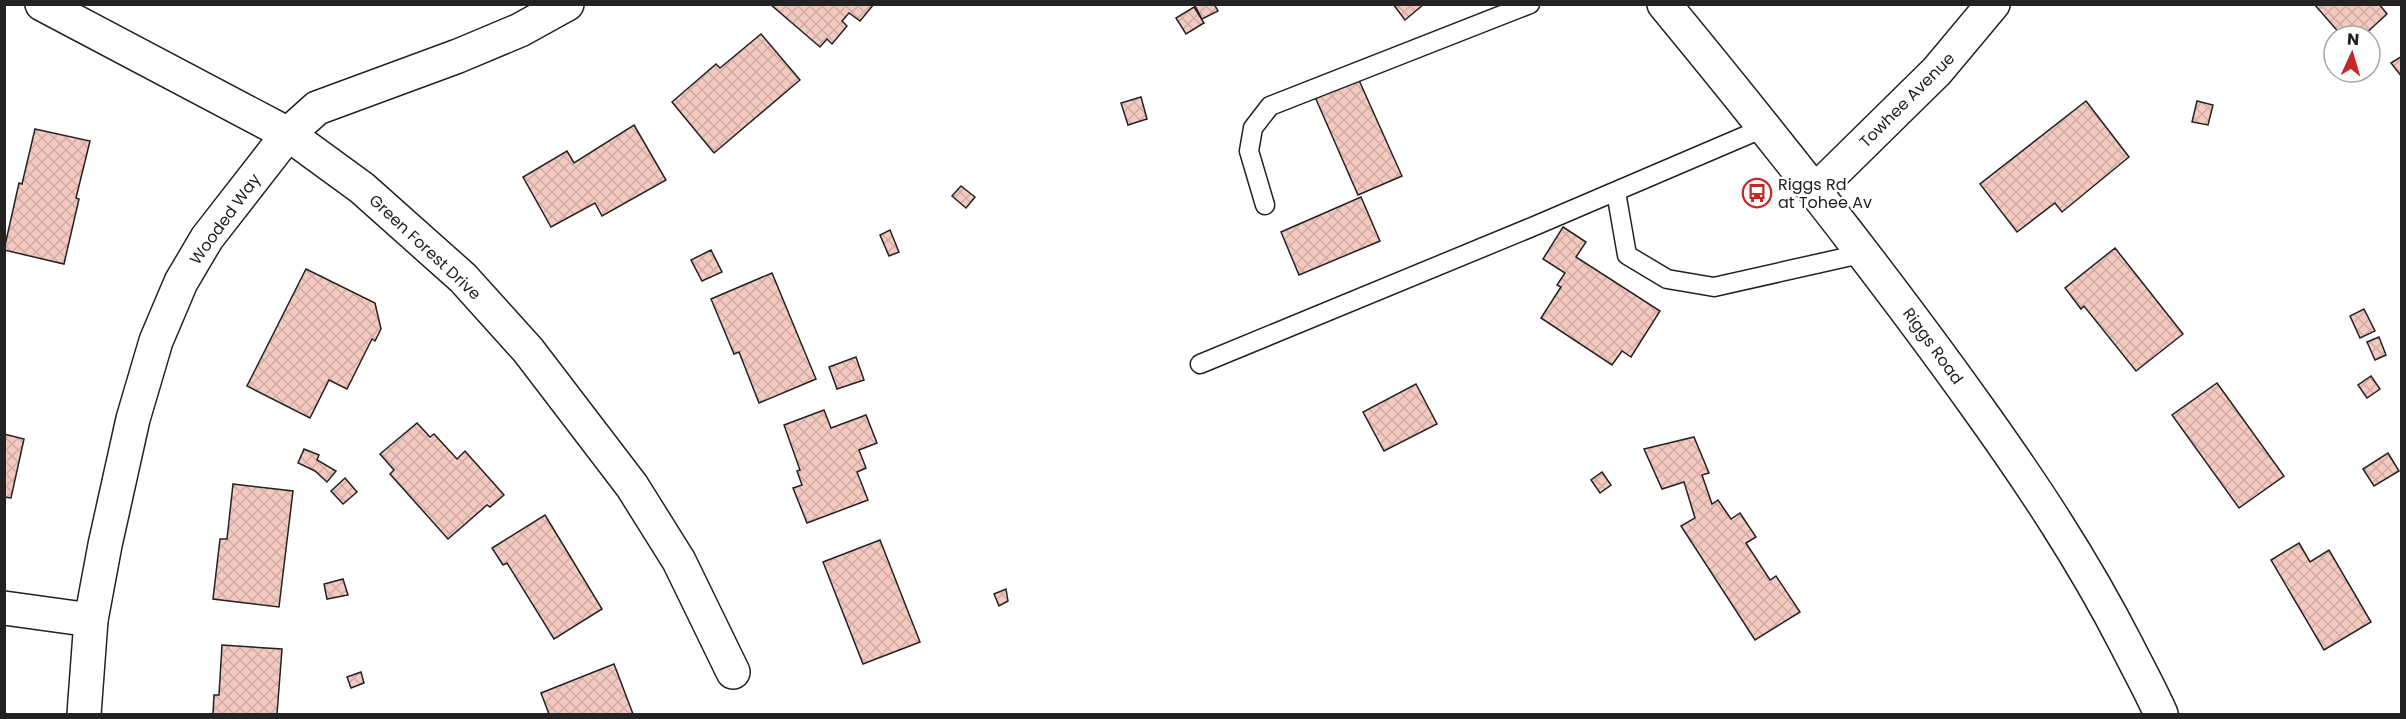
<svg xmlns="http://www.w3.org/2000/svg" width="2406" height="719" font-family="Poppins,sans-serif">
	<defs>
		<pattern id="building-cross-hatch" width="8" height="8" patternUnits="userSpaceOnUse" patternTransform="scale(1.5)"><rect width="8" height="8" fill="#f3c9c0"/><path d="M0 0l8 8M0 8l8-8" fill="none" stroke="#d0aca5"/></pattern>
	</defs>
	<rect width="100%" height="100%" fill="#fff"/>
	<!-- building -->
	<g fill="url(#building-cross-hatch)" stroke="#222" stroke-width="1.5">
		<polygon points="770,4 874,4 860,21 849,13 842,21 847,26 832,44 827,39 820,47"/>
		<polygon points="1194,4 1214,4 1218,11 1202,19"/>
		<polygon points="1393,4 1424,4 1405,20"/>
		<polygon points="2314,4 2379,4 2387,14 2363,36 2342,36"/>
		<polygon points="1194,7 1204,23 1186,34 1176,18"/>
		<polygon points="761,34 800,80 714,153 672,102 716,64 720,68"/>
		<polygon points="2402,56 2402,77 2391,63"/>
		<polygon points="1358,78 1402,176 1358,195 1315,97"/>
		<polygon points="1141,97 1147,119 1128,125 1121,103"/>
		<polygon points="2086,101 2129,157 2062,212 2055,203 2017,232 1980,184"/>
		<polygon points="2197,101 2213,105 2208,125 2192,122"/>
		<polygon points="634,125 666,180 602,216 595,203 551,227 523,177 567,151 574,163"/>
		<polygon points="35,129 90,141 76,198 79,199 64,264 4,250 19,183 22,184"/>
		<polygon points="961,186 975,197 966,208 952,196"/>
		<polygon points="1361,197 1380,241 1299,275 1281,232"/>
		<polygon points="1563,227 1586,242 1576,257 1660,311 1631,357 1622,351 1612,365 1541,318 1561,287 1557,285 1565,273 1543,259"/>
		<polygon points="890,230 899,252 889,256 880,235"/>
		<polygon points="2115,248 2183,334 2136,371 2084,306 2081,309 2065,288"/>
		<polygon points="711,250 722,272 702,281 691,260"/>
		<polygon points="306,269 375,303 381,329 375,341 372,339 347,389 329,380 310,418 247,386"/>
		<polygon points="772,273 816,379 759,403 739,352 734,354 711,299"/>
		<polygon points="2364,309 2375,331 2360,338 2350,316"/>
		<polygon points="2379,337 2386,355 2375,360 2367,342"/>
		<polygon points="856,357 864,380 837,389 829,367"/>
		<polygon points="2371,376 2380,389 2367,398 2358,385"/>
		<polygon points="2217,383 2284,476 2239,508 2172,415"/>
		<polygon points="1416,384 1437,424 1384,451 1363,412"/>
		<polygon points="824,410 831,428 866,415 877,443 859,450 866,468 857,472 868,500 807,523 793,488 802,485 797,471 800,470 784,425"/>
		<polygon points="417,423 430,437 434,434 457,459 465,451 504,495 490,507 487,505 448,539 390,474 394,470 380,454"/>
		<polygon points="4,434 24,439 11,498 4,497"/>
		<polygon points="1694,437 1709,473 1702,475 1712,504 1718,500 1731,519 1740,513 1756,537 1746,543 1770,580 1776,576 1800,612 1755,640 1681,526 1695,518 1684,482 1662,489 1644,449"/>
		<polygon points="304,449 319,455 317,460 336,471 327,482 315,471 298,463"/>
		<polygon points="2388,453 2399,471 2374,486 2363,469"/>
		<polygon points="1602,472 1611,485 1600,493 1591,480"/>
		<polygon points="345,478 357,492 343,504 331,491"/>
		<polygon points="233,484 293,491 279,607 213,599 220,539 227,539"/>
		<polygon points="545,515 602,609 554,639 507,563 503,565 492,548"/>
		<polygon points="880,540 920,642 863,664 823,562"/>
		<polygon points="2299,543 2310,562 2329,550 2371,622 2324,650 2271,560"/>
		<polygon points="343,579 348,595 327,599 324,584"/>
		<polygon points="1006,589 1008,601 999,606 994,594"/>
		<polygon points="222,645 282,649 277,714 213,714 214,695 219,695"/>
		<polygon points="614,664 633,714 549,714 541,693"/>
		<polygon points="361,672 364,683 351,688 347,677"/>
	</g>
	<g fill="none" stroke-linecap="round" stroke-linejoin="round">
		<!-- service casing -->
		<g stroke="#222" stroke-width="21">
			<g id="service">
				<polyline points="1616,192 1627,255 1667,279 1714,287 1865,253"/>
				<polyline points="1265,205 1249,151 1253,128 1270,106 1530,4"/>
				<polyline points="1200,364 1532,227 1766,127"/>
			</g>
		</g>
		<!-- minor casing -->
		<g stroke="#222" stroke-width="36">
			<g id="minor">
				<polyline points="42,4 288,134 362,188 463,278 528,350 632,486 679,561 733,672"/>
				<polyline points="1815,191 1937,71 1993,4"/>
				<polyline points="4,608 91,620"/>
				<polyline points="84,714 91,620 105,545 133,419 156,341 181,282 207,238 288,134 317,108 458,56 520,30 567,4"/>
			</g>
		</g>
		<!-- secondary casing -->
		<g stroke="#222" stroke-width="36">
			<path id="secondary" d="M1664 4C1772 135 1877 267 1975 404 2031 482 2083 560 2127 646 2138 668 2151 691 2161 714"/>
		</g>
		<!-- service -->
		<use href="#service" stroke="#fff" stroke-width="18"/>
		<!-- minor -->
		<use href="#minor" stroke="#fff" stroke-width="33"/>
		<!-- secondary -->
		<use href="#secondary" stroke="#fff" stroke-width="33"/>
	</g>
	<!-- icons -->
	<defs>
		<g id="bus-ring" transform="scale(1.5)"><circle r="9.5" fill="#fff" stroke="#c62828" stroke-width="1.5"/><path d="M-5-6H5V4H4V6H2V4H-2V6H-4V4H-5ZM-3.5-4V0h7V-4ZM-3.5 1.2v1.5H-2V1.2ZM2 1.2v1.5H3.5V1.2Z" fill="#c62828"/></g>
	</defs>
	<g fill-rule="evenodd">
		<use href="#bus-ring" x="1757" y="193"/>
	</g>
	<g text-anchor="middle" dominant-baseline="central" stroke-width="4.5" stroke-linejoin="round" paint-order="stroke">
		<!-- street labels -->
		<g font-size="16" fill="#222" stroke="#fff">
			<text transform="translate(1907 100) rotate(-45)">Towhee Avenue</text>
			<text transform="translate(225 219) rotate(-54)">Wooded Way</text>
			<text transform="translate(425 247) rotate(43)">Green Forest Drive</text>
			<text transform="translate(1933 346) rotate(54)">Riggs Road</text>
		</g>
		<!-- poi labels -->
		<g font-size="16" fill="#222" stroke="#fff" text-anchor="start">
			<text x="1778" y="184">Riggs Rd<tspan x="1778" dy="18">at Tohee Av</tspan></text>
		</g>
	</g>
	<!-- border -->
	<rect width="2406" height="719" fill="none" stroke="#222222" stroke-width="12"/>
	<!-- north arrow -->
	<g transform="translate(2352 54) rotate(4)"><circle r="28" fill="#ffffff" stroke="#a7a7a7" stroke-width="1.5"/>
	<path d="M0-4.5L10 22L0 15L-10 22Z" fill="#c62828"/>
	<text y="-9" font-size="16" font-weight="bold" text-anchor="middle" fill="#222222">N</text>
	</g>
</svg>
